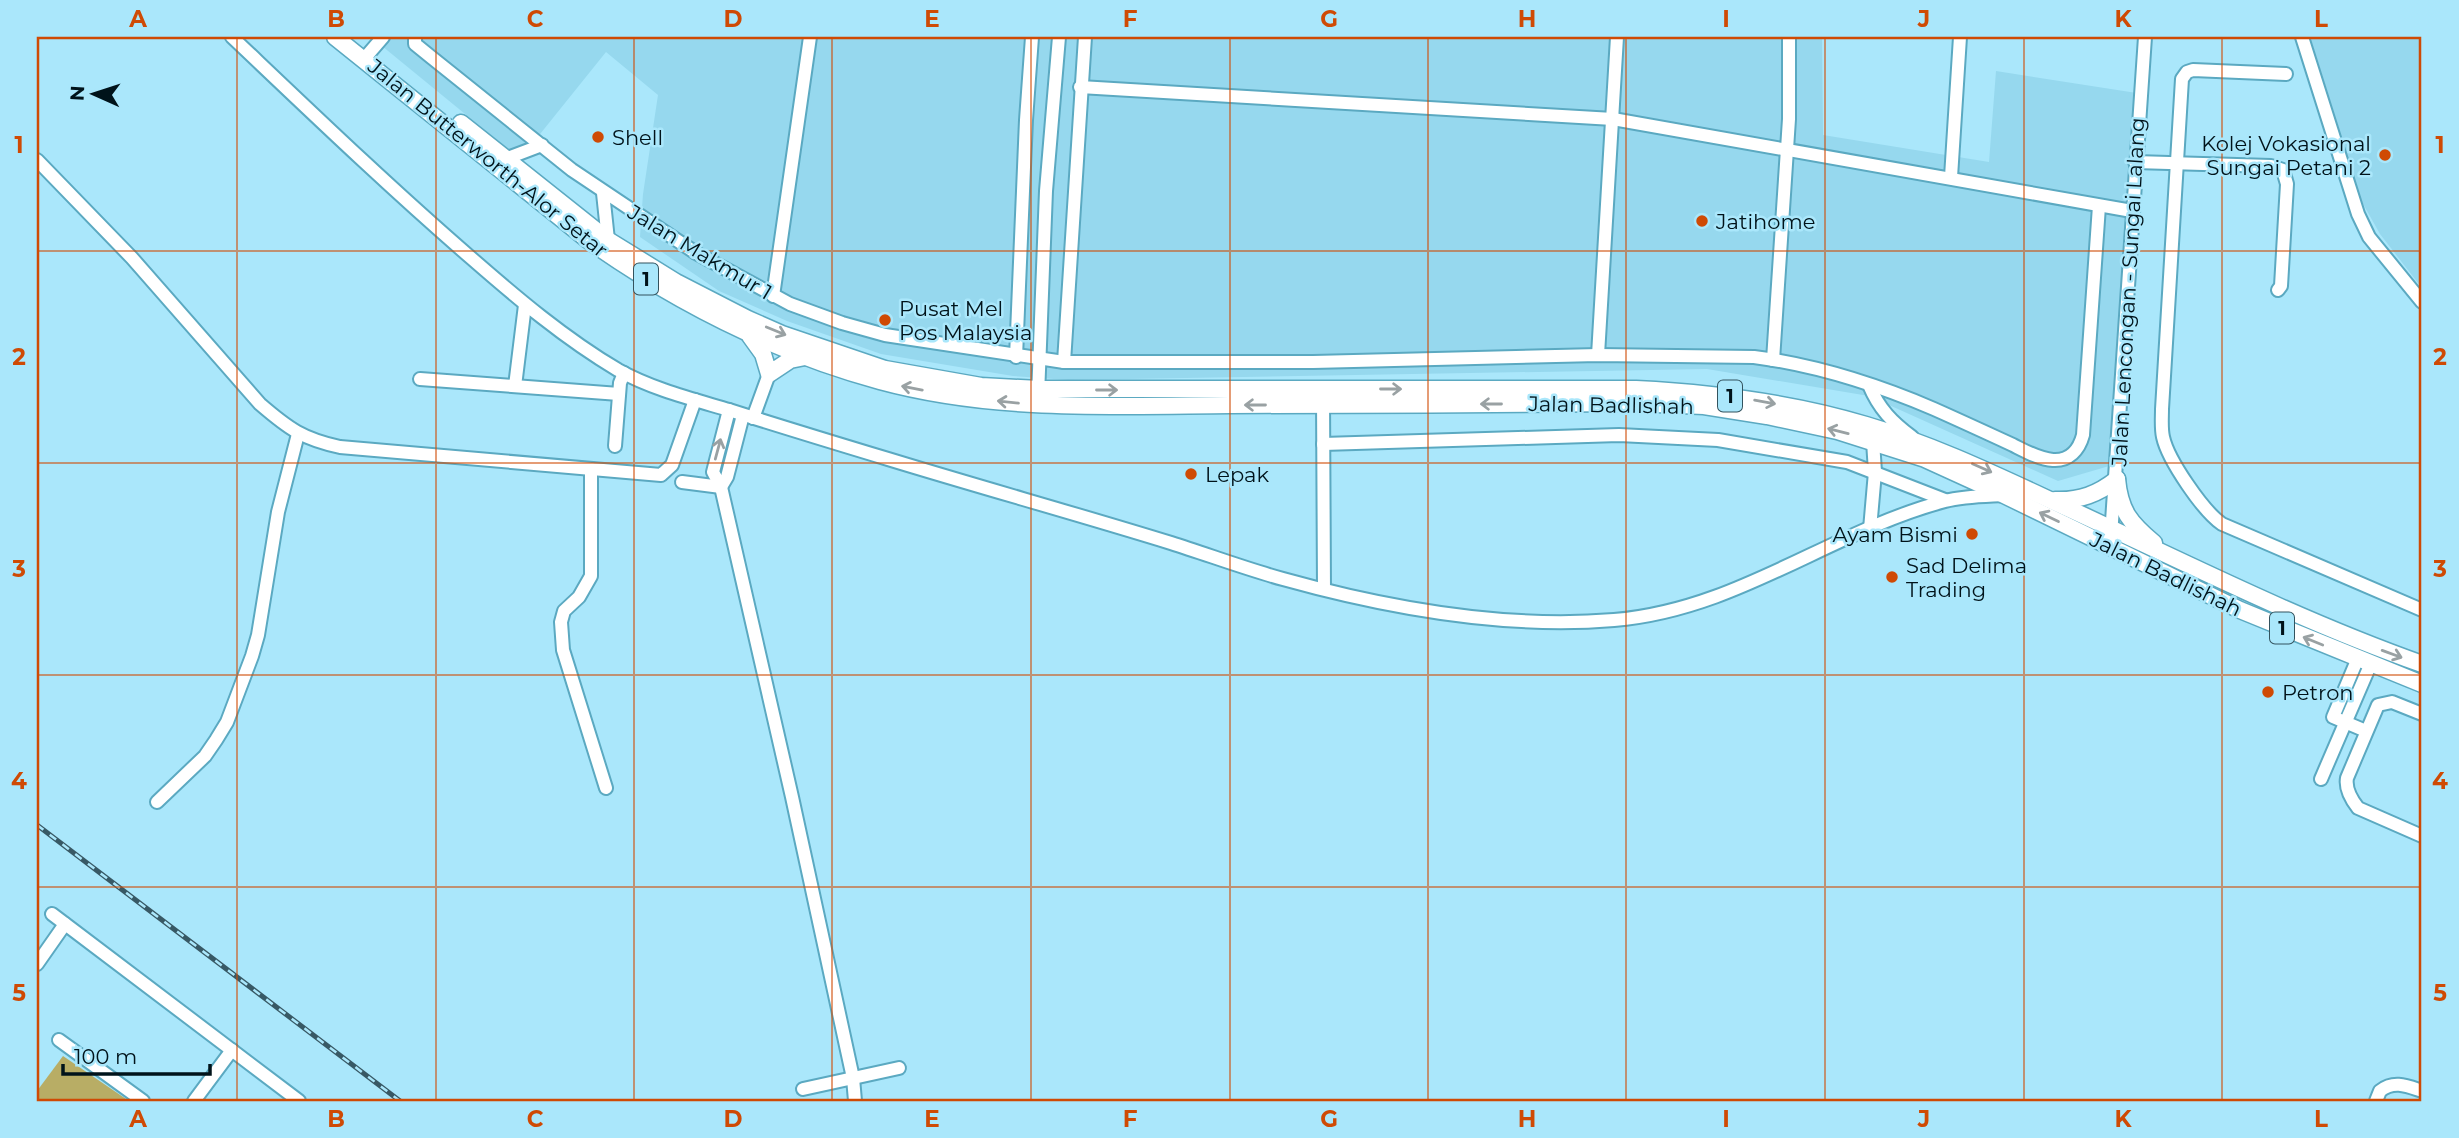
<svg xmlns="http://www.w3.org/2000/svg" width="2459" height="1138" font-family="Montserrat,sans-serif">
	<rect width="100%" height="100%" fill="#aae7fb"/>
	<!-- built -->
	<g fill="#96d8ee">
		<polygon points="371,37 1822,37 1823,135 1989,162 1996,71 2143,94 2116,464 2058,481 1869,396 1707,369 1068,380 1013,376 881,354 787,321 719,291 640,237 643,194 658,95 606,52 520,159"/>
		<polygon points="2310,37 2422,37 2422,288 2380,234 2362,202"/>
	</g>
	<!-- green -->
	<polygon fill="#b8ad65" points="63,1056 129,1101 37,1101 37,1091"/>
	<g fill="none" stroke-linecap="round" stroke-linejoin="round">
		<!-- minor casing -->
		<g stroke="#5ba9c1" stroke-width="16">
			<g id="minor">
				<path d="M232 37C310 111 388 186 470 257 517 298 564 338 618 370 652 389 692 399 729 410 782 427 835 443 888 459 983 488 1077 514 1171 543 1209 555 1246 569 1283 579 1387 608 1506 629 1614 620 1737 610 1829 532 1945 501 1964 496 1984 496 2003 495"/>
				<path d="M415 37V44L431 57 572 170 696 253 790 304 842 323 885 335 1064 362H1313L1598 355 1754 357C1815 365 1878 385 1934 409 1961 421 1987 433 2013 445 2025 451 2039 459 2053 460 2069 461 2079 450 2083 435L2099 206"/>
				<polyline points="2302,37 2358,214 2369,237 2422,302"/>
				<polyline points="364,59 383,37"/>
				<path d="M2286 74 2193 70 2187 72 2182 79 2162 409C2162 418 2161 428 2163 437 2168 460 2203 511 2222 524L2422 610"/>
				<polyline points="1080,87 1613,119 2132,211"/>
				<polyline points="505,159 542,145"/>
				<path d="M37 160 132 258 260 404C289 429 303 439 340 447L661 475 672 465 695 400"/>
				<polyline points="2135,162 2271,166 2283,170 2287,184 2281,286 2278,290"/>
				<polyline points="1951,177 1960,37"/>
				<polyline points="603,193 608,240"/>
				<polyline points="773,296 810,37"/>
				<polyline points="1598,355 1617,37"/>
				<polyline points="1016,357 1026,120 1032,37"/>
				<polyline points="1773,360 1789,119 1789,37"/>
				<polyline points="1064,362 1085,37"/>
				<polyline points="420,379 619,394"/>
				<path d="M1869 385C1879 409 1892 422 1912 437"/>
				<polyline points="515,386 525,305"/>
				<polyline points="1038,396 1046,191 1059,37"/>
				<polyline points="1323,397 1324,589"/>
				<polyline points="729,410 713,472 721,487 792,797 853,1078 855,1101"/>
				<polyline points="753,418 769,374"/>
				<polyline points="1323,444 1619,435 1718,440 1847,462 1945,500"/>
				<polyline points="615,446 620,383 624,373"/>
				<polyline points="591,469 591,576 579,597 564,611 561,622 563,650 606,788"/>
				<polyline points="682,482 721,487"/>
				<polyline points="721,487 727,477 743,415"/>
				<polyline points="1870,529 1875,472 1873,441"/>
				<polyline points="2111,536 2145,37"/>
				<polyline points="2358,658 2333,717 2366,731"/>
				<path d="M2422 714 2392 702 2378 705 2347 778C2345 789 2351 799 2358 808L2422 836"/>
				<polyline points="2321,779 2371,663"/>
				<polyline points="157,802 205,756 216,740 227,722 252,656 258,635 278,512 298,434"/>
				<polyline points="52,914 299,1101"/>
				<polyline points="37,964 65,924"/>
				<polyline points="59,1040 143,1101"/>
				<polyline points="803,1089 899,1068"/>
				<polyline points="194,1101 232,1050"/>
				<path d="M2376 1101 2380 1091C2394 1080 2407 1086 2422 1091"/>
			</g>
		</g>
		<!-- major casing -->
		<g stroke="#5ba9c1" stroke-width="19">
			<g id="major">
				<path d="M335 37 588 240C677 303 774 352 880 381 994 412 1113 406 1230 405 1364 405 1497 404 1631 403L1704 406 1767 416 1837 431 1925 459 2004 495 2240 610 2422 684"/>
				<path d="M461 123 608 240 676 282 748 319 782 334 885 369 981 386 1039 389H1636C1714 393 1791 402 1866 425 1934 445 1998 476 2063 506 2182 561 2298 620 2422 664"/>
				<polyline points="750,336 763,354 769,374 790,360 805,357"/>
				<path d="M2117 479C2120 511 2130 523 2154 543"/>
				<path d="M2055 500C2080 501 2098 494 2117 479"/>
			</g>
		</g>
		<!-- minor -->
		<use href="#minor" stroke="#fff" stroke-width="12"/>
		<!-- major -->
		<use href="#major" stroke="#fff" stroke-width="16"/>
		<!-- rail casing -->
		<g stroke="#385965" stroke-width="5">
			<polyline id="rail" points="37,825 400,1101"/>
		</g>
		<!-- rail -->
		<use href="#rail" stroke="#aae7fb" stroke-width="2.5" stroke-dasharray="8" stroke-linecap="butt"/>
	</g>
	<!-- one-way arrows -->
	<defs><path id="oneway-shaft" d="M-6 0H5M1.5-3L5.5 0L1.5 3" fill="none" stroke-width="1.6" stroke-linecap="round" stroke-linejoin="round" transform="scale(1.75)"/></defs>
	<g stroke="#99a1a3">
		<use href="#oneway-shaft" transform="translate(776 331) rotate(22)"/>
		<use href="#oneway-shaft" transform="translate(912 388) rotate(-169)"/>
		<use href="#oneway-shaft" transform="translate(1391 389)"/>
		<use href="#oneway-shaft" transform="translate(1107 390)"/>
		<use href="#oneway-shaft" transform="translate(1008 402) rotate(-174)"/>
		<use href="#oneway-shaft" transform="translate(1765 402) rotate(10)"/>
		<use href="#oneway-shaft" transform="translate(1491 404) rotate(180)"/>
		<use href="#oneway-shaft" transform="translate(1255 405) rotate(180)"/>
		<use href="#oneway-shaft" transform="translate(1838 431) rotate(-166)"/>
		<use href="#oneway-shaft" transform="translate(718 449) rotate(-75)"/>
		<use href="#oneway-shaft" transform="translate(1982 468) rotate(24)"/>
		<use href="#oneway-shaft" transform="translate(2049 517) rotate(-154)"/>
		<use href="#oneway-shaft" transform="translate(2313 641) rotate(-158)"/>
		<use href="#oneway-shaft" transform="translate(2392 654) rotate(20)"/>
	</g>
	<!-- grid -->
	<path fill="none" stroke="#cf4a04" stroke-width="2" stroke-opacity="0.55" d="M237 37V1101M436 37V1101M634 37V1101M832 37V1101M1031 37V1101M1230 37V1101M1428 37V1101M1626 37V1101M1825 37V1101M2024 37V1101M2222 37V1101M37 251H2422M37 463H2422M37 675H2422M37 887H2422"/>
	<!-- markers -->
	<g fill="#cf4a04" stroke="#aae7fb" stroke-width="2.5">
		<circle cx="598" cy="137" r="7"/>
		<circle cx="2385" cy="155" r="7"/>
		<circle cx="1702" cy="221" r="7"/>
		<circle cx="885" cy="320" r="7"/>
		<circle cx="1191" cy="474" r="7"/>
		<circle cx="1972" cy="534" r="7"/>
		<circle cx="1892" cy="577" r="7"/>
		<circle cx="2268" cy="692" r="7"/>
	</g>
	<g text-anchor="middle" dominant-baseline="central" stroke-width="5" stroke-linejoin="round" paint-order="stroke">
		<!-- shield labels -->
		<g fill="#aae7fb" stroke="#33535e" stroke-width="2">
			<rect x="634" y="263.5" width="24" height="31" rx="5"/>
			<rect x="1718" y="380.5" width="24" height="31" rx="5"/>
			<rect x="2270" y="612.5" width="24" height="31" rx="5"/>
		</g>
		<g font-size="19" font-weight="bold" fill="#00131a">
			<text x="646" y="279">1</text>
			<text x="1730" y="396">1</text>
			<text x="2282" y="628">1</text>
		</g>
		<!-- poi labels -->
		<g font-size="21" fill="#00131a" stroke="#aae7fb" text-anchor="start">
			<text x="612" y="137">Shell</text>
			<text x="2371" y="143" text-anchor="end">Kolej Vokasional<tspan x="2371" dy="24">Sungai Petani 2</tspan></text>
			<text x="1716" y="221">Jatihome</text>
			<text x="899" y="308">Pusat Mel<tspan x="899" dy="24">Pos Malaysia</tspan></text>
			<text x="1205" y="474">Lepak</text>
			<text x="1958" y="534" text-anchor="end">Ayam Bismi</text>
			<text x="1906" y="565">Sad Delima<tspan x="1906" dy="24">Trading</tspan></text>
			<text x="2282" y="692">Petron</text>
		</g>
		<!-- street labels -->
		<g font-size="21" fill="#00131a" stroke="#aae7fb">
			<text transform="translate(488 158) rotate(39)">Jalan Butterworth-Alor Setar</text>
			<text transform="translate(700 252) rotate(31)">Jalan Makmur 1</text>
			<text transform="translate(2128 292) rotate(-87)">Jalan Lencongan - Sungai Lalang</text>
			<text transform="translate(1611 405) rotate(1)">Jalan Badlishah</text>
			<text transform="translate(2166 574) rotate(26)">Jalan Badlishah</text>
		</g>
	</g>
	<!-- border -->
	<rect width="2459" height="1138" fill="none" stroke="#aae7fb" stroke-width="77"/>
	<!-- north arrow -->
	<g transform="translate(94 94) rotate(273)" stroke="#aae7fb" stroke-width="5" paint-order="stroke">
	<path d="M0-5L12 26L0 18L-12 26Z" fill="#00131a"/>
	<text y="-10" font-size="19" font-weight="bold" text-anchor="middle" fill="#00131a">N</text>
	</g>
	<!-- scale -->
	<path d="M63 1064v10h147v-10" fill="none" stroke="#00131a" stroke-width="3.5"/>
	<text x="74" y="1064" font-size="21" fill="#00131a" stroke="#aae7fb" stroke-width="5" paint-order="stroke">100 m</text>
	<rect x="38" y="38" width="2382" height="1062" fill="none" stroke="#cf4a04" stroke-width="2.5"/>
	<g font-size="23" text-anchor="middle" font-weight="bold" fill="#cf4a04">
		<text x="138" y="27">A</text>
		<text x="336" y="27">B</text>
		<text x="535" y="27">C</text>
		<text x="733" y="27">D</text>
		<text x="932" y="27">E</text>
		<text x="1130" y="27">F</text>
		<text x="1329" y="27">G</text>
		<text x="1527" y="27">H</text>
		<text x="1726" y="27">I</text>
		<text x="1924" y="27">J</text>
		<text x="2123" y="27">K</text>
		<text x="2321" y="27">L</text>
		<text x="19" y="153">1</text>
		<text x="2440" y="153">1</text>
		<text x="19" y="365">2</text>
		<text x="2440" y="365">2</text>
		<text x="19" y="577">3</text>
		<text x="2440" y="577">3</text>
		<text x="19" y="789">4</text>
		<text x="2440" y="789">4</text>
		<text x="19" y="1001">5</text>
		<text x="2440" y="1001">5</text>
		<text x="138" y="1127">A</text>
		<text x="336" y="1127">B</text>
		<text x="535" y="1127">C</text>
		<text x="733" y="1127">D</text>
		<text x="932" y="1127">E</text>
		<text x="1130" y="1127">F</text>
		<text x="1329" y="1127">G</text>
		<text x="1527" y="1127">H</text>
		<text x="1726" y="1127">I</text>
		<text x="1924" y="1127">J</text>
		<text x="2123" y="1127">K</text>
		<text x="2321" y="1127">L</text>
	</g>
</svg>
